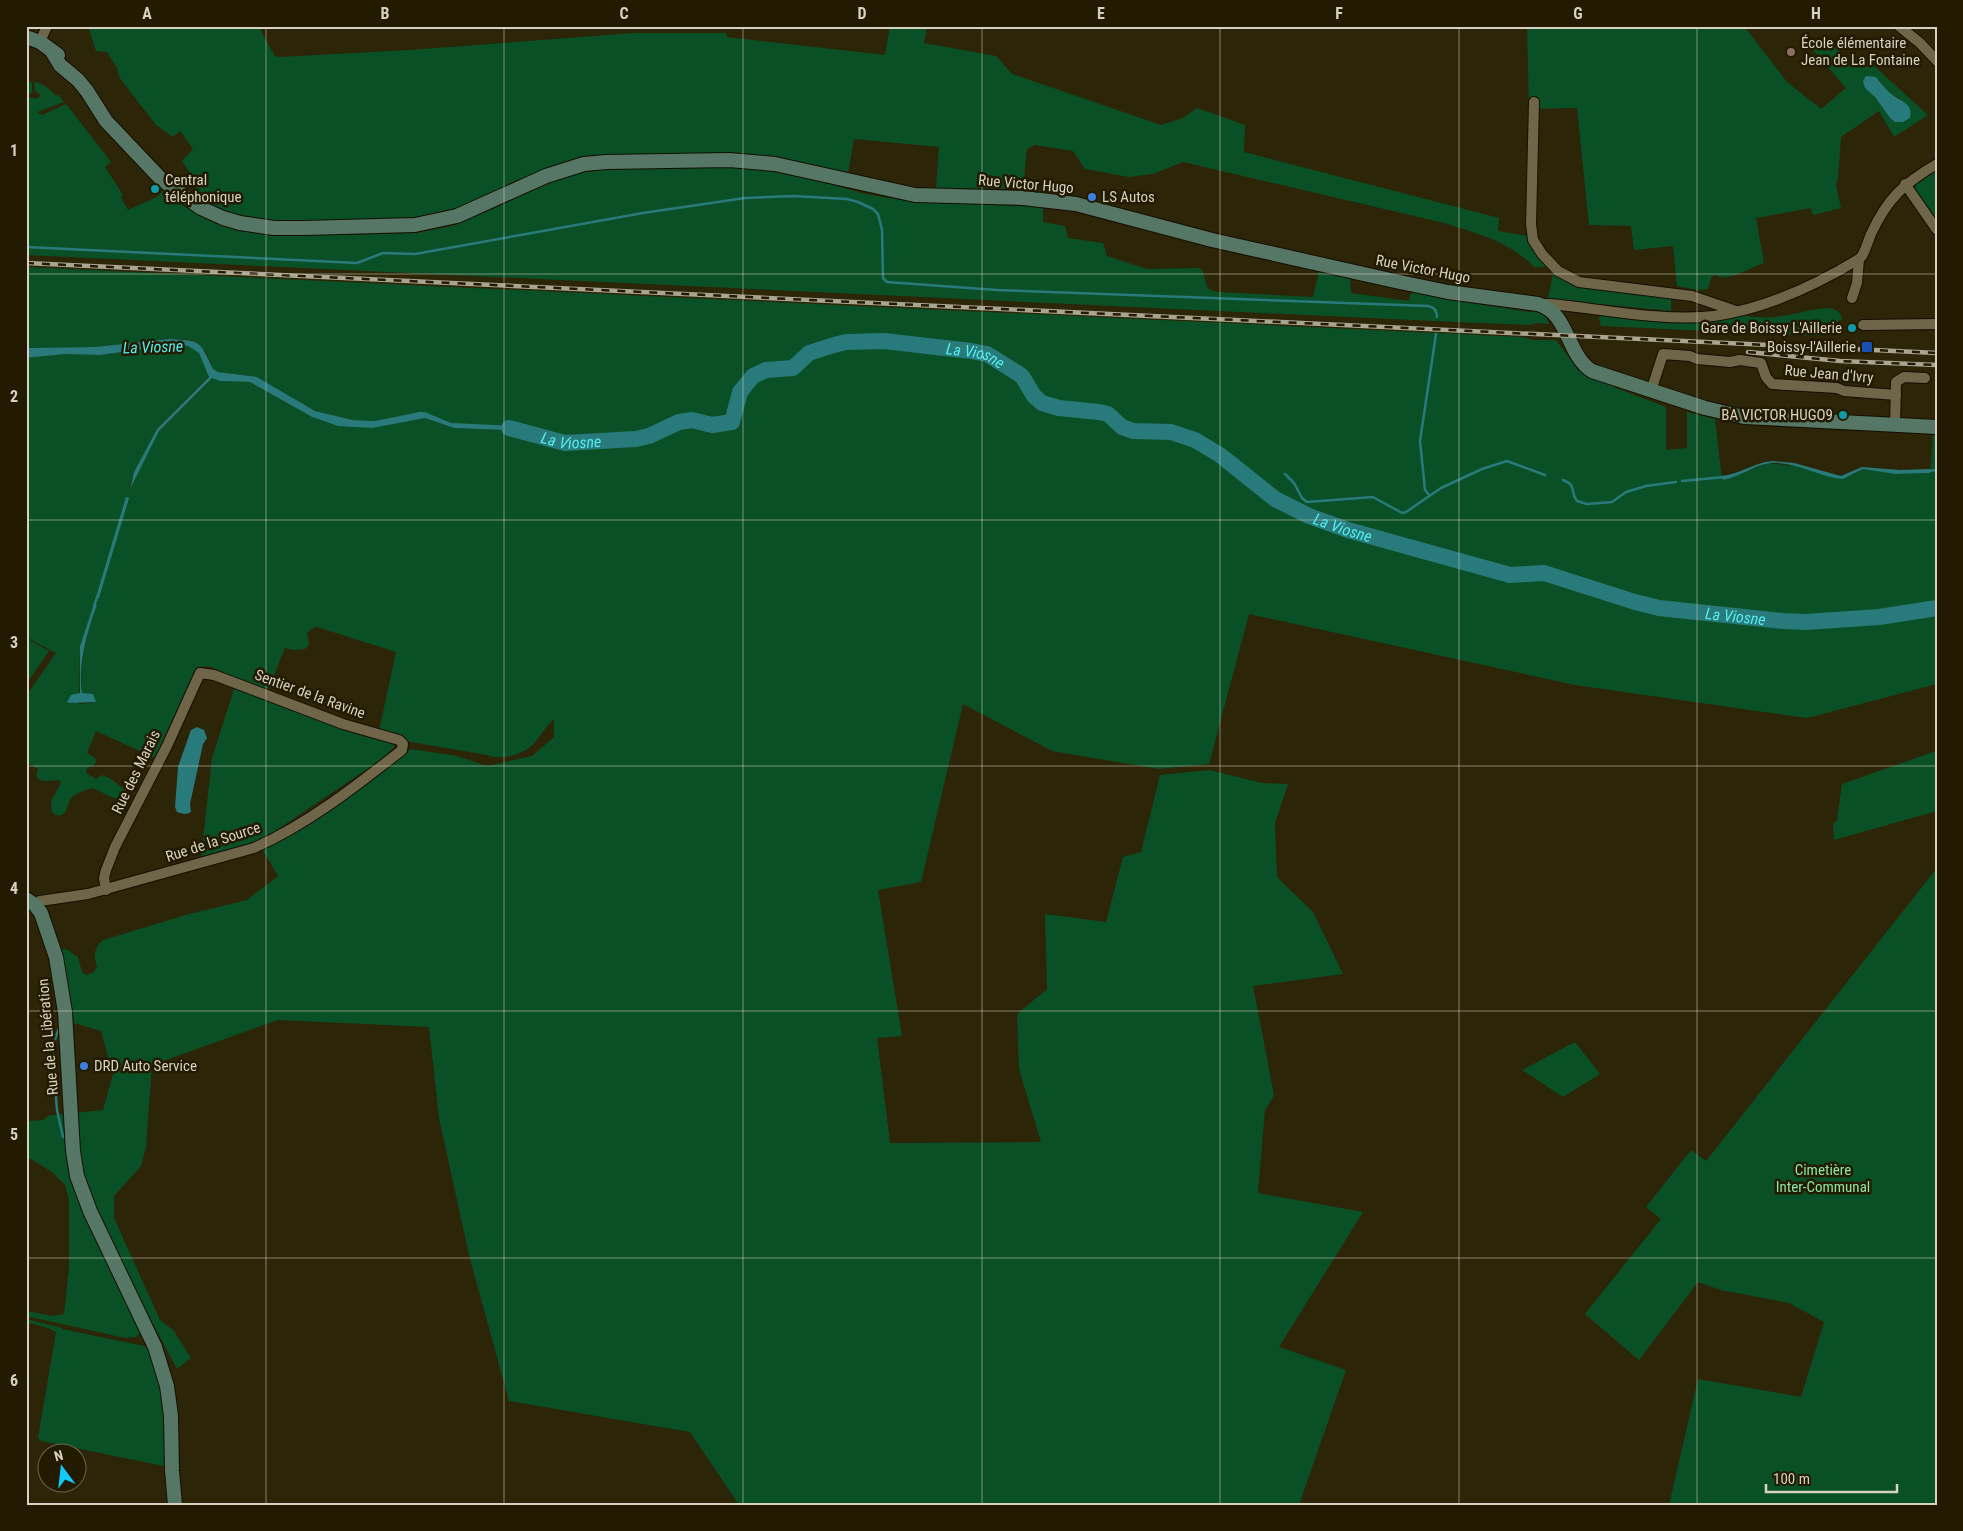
<svg xmlns="http://www.w3.org/2000/svg" width="1963" height="1531" font-family="'Roboto Condensed',sans-serif">
	<rect width="100%" height="100%" fill="#2d2508"/>
	<!-- green -->
	<g fill="#0a5026" fill-rule="evenodd">
		<path d="M88 26H258L275 56 279 57 410 50 633 33H726L727 37 885 55 890 26H927L924 43 996 56 1012 74 1161 125 1183 118 1197 108 1245 125 1244 152 1499 218 1498 231 1527 236 1549 267H1534C1510 242 1477 233 1444 223L1183 162 1153 174 1129 177 1085 169 1073 151 1035 145 1027 149 1023 189 936 188 939 147 854 139 848 173 790 160 724 154 590 155 566 161 464 209 409 221 272 222 224 214 191 194 198 185 182 161 193 149 180 131 173 137 156 125 119 77 117 68 107 52 96 51Z"/>
		<path d="M1527 26H1744L1787 82 1821 109 1846 88 1813 50 1828 37 1851 64 1862 55 1928 115 1894 137 1879 111 1841 137 1838 179 1836 185 1841 208 1813 215 1811 208 1756 218 1764 263C1754 266 1732 279 1721 277 1719 277 1716 275 1714 275L1711 278 1708 289 1697 290 1677 286 1673 246 1634 250 1631 226 1589 225 1577 108 1529 109ZM1876 77 1891 94 1901 99 1895 122 1890 118 1875 97Z"/>
		<path d="M32 82V92L27 96 31 98H38L41 95 35 91 34 82C44 83 49 89 56 96L58 94 64 102 37 112 42 115 66 104 111 162 105 167 123 195 121 198 128 210 157 197 164 190 215 223 236 230 275 234 335 235 416 233 456 225 559 179 584 172 609 169 687 166 759 168 798 175 865 194 914 202 1043 207V222L1065 226 1068 238 1103 243 1107 256 1147 269 1199 268 1202 270 1208 289 1217 292 1313 297 1319 271 1350 276 1351 293 1409 301 1410 295 1414 291 1443 296 1445 299 1530 312 1536 310 1546 317 1549 324 1536 323 1531 325 1455 322 26 255V83Z"/>
		<path d="M1937 170V221C1932 214 1911 190 1916 183 1920 178 1931 173 1937 170Z"/>
		<path d="M26 267 1522 337 1533 340H1556L1578 370 1593 379 1666 407V450L1687 448V412L1715 419 1721 472 1724 480 1768 463 1795 466 1836 478 1853 475 1863 469 1895 474 1930 473 1933 433H1937V684L1807 718 1575 685 1249 614 1209 764 1159 769 1052 751 963 704 921 882 878 890 902 1036 877 1038 890 1143 1041 1142 1019 1069 1017 1014 1047 989 1045 914 1106 922 1123 857 1141 852 1160 775 1209 770 1262 783 1288 784 1275 823 1277 877 1313 912 1343 974 1253 986 1274 1095 1265 1110 1258 1193 1363 1212 1279 1347 1346 1370 1299 1505H739L690 1432 509 1401 469 1255 439 1118 429 1027 278 1020 152 1065 146 1147 141 1166 114 1196V1218L160 1320 174 1331 191 1358 177 1369 121 1264 96 1211 82 1175 75 1113 103 1110 113 1074 101 1031 74 1023 69 989 61 950 66 949 78 957 82 972 86 975 93 973 97 967C94 955 93 949 103 940L189 914 247 900 278 876 262 849 411 749 457 756 487 766 532 756 554 737V719C538 734 538 748 514 755 504 758 496 758 487 755L411 742 379 731 396 652 317 627 311 629 307 633 309 645 305 649 293 650 285 648 267 692C256 688 244 684 234 679 221 673 209 660 195 670L155 758 96 731 87 753 95 758 96 762 93 766 87 768 86 773 96 779 102 775 111 779 131 795C115 805 107 792 91 788 85 791 74 793 70 800 66 808 68 814 58 816L52 812 51 801 61 783 59 780C50 780 42 784 36 776L38 769 26 762V696L56 653 26 637V358L65 354 100 355 174 345 188 346 199 353 209 376 157 429 134 472 129 489H130L140 466 159 431 212 378 220 381 250 382 312 417 338 426 425 418 454 428 503 430 529 437 531 431C503 423 483 428 457 424 443 422 433 413 419 412L375 421 353 420 315 411 257 377 218 372 213 369 206 352 195 341 184 339H169L95 347 26 348ZM95 604 97 605C87 635 79 660 82 693L96 702 79 704 80 646Z"/>
		<polygon points="1553,273 1671,297 1671,311 1548,299"/>
		<path d="M1828 308C1835 309 1841 311 1842 319L1823 330 1820 336 1601 326 1599 318 1602 314H1741C1771 324 1799 310 1828 308Z"/>
		<polygon points="26,638 49,651 26,684"/>
		<polygon points="240,688 393,742 394,747 382,759 259,842 201,858 212,758 234,689"/>
		<polygon points="1936,751 1937,811 1834,840 1833,824 1837,820 1842,784"/>
		<polygon points="1937,868 1937,1505 1669,1505 1698,1379 1801,1397 1824,1322 1789,1303 1721,1290 1698,1282 1639,1360 1585,1314 1661,1219 1646,1207 1691,1150 1706,1161"/>
		<polygon points="1575,1042 1600,1074 1563,1097 1522,1070"/>
		<polygon points="65,1114 68,1151 141,1332 136,1337 125,1338 26,1316 26,1311 52,1316 64,1314 69,1268 69,1199 65,1185 52,1172 26,1156 26,1121 43,1120 50,1115"/>
		<polygon points="26,1319 62,1328 62,1329 144,1346 148,1348 164,1389 171,1505 167,1505 164,1466 41,1441 38,1438 56,1332 48,1328 26,1322"/>
	</g>
	<!-- water -->
	<g fill="#297a7b">
		<path d="M1866 76 1876 77C1880 82 1885 88 1889 92 1898 101 1914 102 1910 118L1903 122H1895L1890 118 1875 97 1865 88 1863 81Z"/>
		<path d="M169 339C201 340 200 341 213 369L218 372 257 377 315 411 353 420 375 421 419 412H425L451 423 513 426 531 431 530 437 503 430 454 428 425 418 372 428 338 426 312 417 250 382 220 381 212 378 159 431 130 489 134 472 157 429 209 377 199 353 188 346 174 345 100 355 65 354 26 358V348L95 347Z"/>
		<path d="M1773 461 1794 463 1841 476 1862 467 1900 470 1930 469V473L1895 474 1863 469 1843 479C1819 477 1795 461 1771 463 1754 465 1740 477 1723 480L1722 476C1740 474 1755 462 1773 461Z"/>
		<polygon points="126,497 129,498 99,598 96,597"/>
		<path d="M94 604 97 605C87 633 78 662 82 693L93 694 96 702 70 703 67 702 71 695 80 693V646Z"/>
		<path d="M197 727 204 730 207 738 203 744 190 804 191 812C186 815 183 814 177 812L175 807 178 767 191 730Z"/>
	</g>
	<g fill="none" stroke-linecap="round" stroke-linejoin="round">
		<!-- stream -->
		<g stroke="#297a7b" stroke-width="2.5">
			<path d="M26 247 357 263 383 253 415 254 643 213 745 198 793 196 847 199 858 202 873 209 878 214 882 230 883 278 887 282 997 290 1428 306C1434 307 1437 310 1437 317"/>
			<polyline points="1928,471 1937,470"/>
			<polyline points="1285,474 1294,483 1302,498 1307,502 1373,497 1402,513 1406,512 1441,488 1482,469 1507,461 1545,475"/>
			<path d="M1563 480C1578 486 1569 491 1577 501L1587 504 1612 502 1626 492 1646 486 1676 482"/>
			<polyline points="1682,481 1725,477"/>
			<polyline points="1429,495 1425,490 1420,441 1436,334"/>
			<polyline points="94,606 98,595"/>
			<path d="M54 1077C54 1061 51 1042 60 1027"/>
			<polyline points="55,1085 57,1110 63,1137"/>
		</g>
		<!-- river -->
		<path stroke="#297a7b" stroke-width="16" id="s1" d="M509 428 565 443 636 439 649 436 679 422 692 420 712 425 732 422 740 392 753 376 766 370 793 368 809 353 834 345 846 342 884 341 971 351 987 354 1022 376 1034 396 1042 403 1059 408 1099 412 1108 414 1122 427 1133 431 1171 432 1195 440 1220 455 1275 499 1309 516 1348 530 1510 575 1544 573 1635 602 1659 608 1782 621 1806 622 1879 617 1937 608"/>
		<!-- street casing -->
		<g stroke="#150e00" stroke-width="12">
			<g id="street">
				<polyline points="1899,26 1920,43 1937,61"/>
				<polyline points="40,42 47,26"/>
				<polyline points="1534,102 1531,224 1533,240 1542,254 1558,271 1579,282 1692,296 1736,311"/>
				<polyline points="1905,184 1937,230"/>
				<polyline points="1852,298 1857,283 1859,259"/>
				<path d="M1539 304H1551C1602 309 1664 322 1714 316 1765 309 1816 285 1859 259L1862 256C1866 249 1868 241 1871 234 1887 199 1904 183 1937 164"/>
				<polyline points="1863,325 1937,324"/>
				<polyline points="1651,391 1663,354 1690,356 1697,359 1730,362 1740,360 1761,363 1766,377 1772,384 1837,388 1844,391 1896,395"/>
				<polyline points="1895,425 1896,382 1904,377 1925,378"/>
				<path d="M35 905 40 901 88 894 254 848C308 824 356 786 402 750L403 744 399 740 343 724 214 675 200 673 167 746 115 847 106 870 104 878 106 890"/>
			</g>
		</g>
		<!-- secondary casing -->
		<g stroke="#150e00" stroke-width="16">
			<g id="secondary">
				<polyline points="26,37 40,42 58,55"/>
				<path d="M51 50 60 65 78 80 87 91 106 121 161 179 201 208 223 218 240 223 274 228H304L415 225 457 216 546 176 584 164 606 162 729 160 775 164 915 195 1023 198 1076 204 1212 240 1395 281 1448 292 1538 304C1569 313 1566 354 1592 371L1705 408 1744 417 1937 427"/>
				<polyline points="26,899 35,905 41,913 56,957 65,1012 73,1151 77,1176 90,1211 155,1347 167,1386 171,1416 172,1471 175,1505"/>
			</g>
		</g>
		<!-- street -->
		<use href="#street" stroke="#6f6649" stroke-width="10"/>
		<!-- secondary -->
		<use href="#secondary" stroke="#567765" stroke-width="14"/>
		<!-- rail casing -->
		<g stroke="#aaa591" stroke-width="4.5">
			<g id="rail">
				<polyline points="26,263 1937,353"/>
				<polyline points="1748,352 1840,361 1937,365"/>
			</g>
		</g>
		<!-- rail -->
		<use href="#rail" stroke="#231b01" stroke-width="2.5" stroke-dasharray="8" stroke-linecap="butt"/>
	</g>
	<!-- grid -->
	<path fill="none" stroke="#d6d1c1" stroke-width="1" stroke-opacity="0.55" d="M266 26V1505M504 26V1505M743 26V1505M982 26V1505M1220 26V1505M1459 26V1505M1697 26V1505M26 274H1937M26 520H1937M26 766H1937M26 1011H1937M26 1258H1937"/>
	<!-- markers -->
	<circle fill="#8d6e63" stroke="#231b01" stroke-width="2" cx="1791" cy="52" r="5"/>
	<g fill="#0f9aa8" stroke="#231b01" stroke-width="2">
		<circle cx="155" cy="189" r="5"/>
		<circle cx="1852" cy="328" r="5"/>
		<circle cx="1843" cy="415" r="5"/>
	</g>
	<g fill="#3f7fe0" stroke="#231b01" stroke-width="2">
		<circle cx="1092" cy="197" r="5"/>
		<circle cx="84" cy="1066" r="5"/>
	</g>
	<rect fill="#1a4fb4" stroke="#231b01" stroke-width="2" x="1861" y="341" width="12" height="12" rx="2.5"/>
	<g text-anchor="middle" dominant-baseline="central" stroke-width="5" stroke-linejoin="round" paint-order="stroke">
		<!-- poi labels -->
		<g font-size="15" fill="#d6d1c1" stroke="#231b01" text-anchor="start">
			<text x="1801" y="43">École élémentaire<tspan x="1801" dy="17">Jean de La Fontaine</tspan></text>
			<text x="165" y="180">Central<tspan x="165" dy="17">téléphonique</tspan></text>
			<text x="1102" y="197">LS Autos</text>
			<text x="1842" y="328" text-anchor="end">Gare de Boissy L'Aillerie</text>
			<text x="1856" y="347" text-anchor="end">Boissy-l'Aillerie</text>
			<text x="1833" y="415" text-anchor="end">BA VICTOR HUGO9</text>
			<text x="94" y="1066">DRD Auto Service</text>
		</g>
		<!-- street labels -->
		<g font-size="15" fill="#d6d1c1" stroke="#231b01">
			<text transform="translate(1026 184) rotate(5)">Rue Victor Hugo</text>
			<text transform="translate(1423 269) rotate(11)">Rue Victor Hugo</text>
			<text transform="translate(1829 374) rotate(5)">Rue Jean d'Ivry</text>
			<text transform="translate(310 694) rotate(20)">Sentier de la Ravine</text>
			<text transform="translate(136 772) rotate(-64)">Rue des Marais</text>
			<text transform="translate(213 842) rotate(-18)">Rue de la Source</text>
			<text transform="translate(48 1037) rotate(-95)">Rue de la Libération</text>
		</g>
		<!-- park labels -->
		<g font-size="15" fill="#8de5a3" stroke="#231b01">
			<text x="1823" y="1170">Cimetière<tspan x="1823" dy="17">Inter-Communal</tspan></text>
		</g>
		<!-- water labels -->
		<g font-size="16" font-style="italic" fill="#54eced" stroke="#231b01">
			<text transform="translate(153 347) rotate(-2)">La Viosne</text>
			<text stroke="none"><textPath href="#s1" startOffset="514">La Viosne</textPath></text>
			<text stroke="none"><textPath href="#s1" startOffset="64">La Viosne</textPath></text>
			<text stroke="none"><textPath href="#s1" startOffset="935">La Viosne</textPath></text>
			<text stroke="none"><textPath href="#s1" startOffset="1340">La Viosne</textPath></text>
		</g>
	</g>
	<!-- border -->
	<rect width="1963" height="1531" fill="none" stroke="#231b01" stroke-width="55"/>
	<!-- north arrow -->
	<g transform="translate(62 1468) rotate(345)"><circle r="24" fill="#231b01" stroke="#6b644e"/>
	<path d="M0-4L9 19L0 12L-9 19Z" fill="#12cafb"/>
	<text y="-8" font-size="14" font-weight="bold" text-anchor="middle" fill="#d6d1c1">N</text>
	</g>
	<!-- scale -->
	<path d="M1766 1484v8h131v-8" fill="none" stroke="#d6d1c1" stroke-width="2.5"/>
	<text x="1773" y="1484" font-size="15" fill="#d6d1c1" stroke="#231b01" stroke-width="4" paint-order="stroke">100 m</text>
	<rect x="28" y="28" width="1908" height="1476" fill="none" stroke="#d6d1c1" stroke-width="2"/>
	<g font-size="16" text-anchor="middle" font-weight="bold" fill="#d6d1c1">
		<text x="147" y="19">A</text>
		<text x="385" y="19">B</text>
		<text x="624" y="19">C</text>
		<text x="862" y="19">D</text>
		<text x="1101" y="19">E</text>
		<text x="1339" y="19">F</text>
		<text x="1578" y="19">G</text>
		<text x="1816" y="19">H</text>
		<text x="14" y="156">1</text>
		<text x="14" y="402">2</text>
		<text x="14" y="648">3</text>
		<text x="14" y="894">4</text>
		<text x="14" y="1140">5</text>
		<text x="14" y="1386">6</text>
	</g>
</svg>
